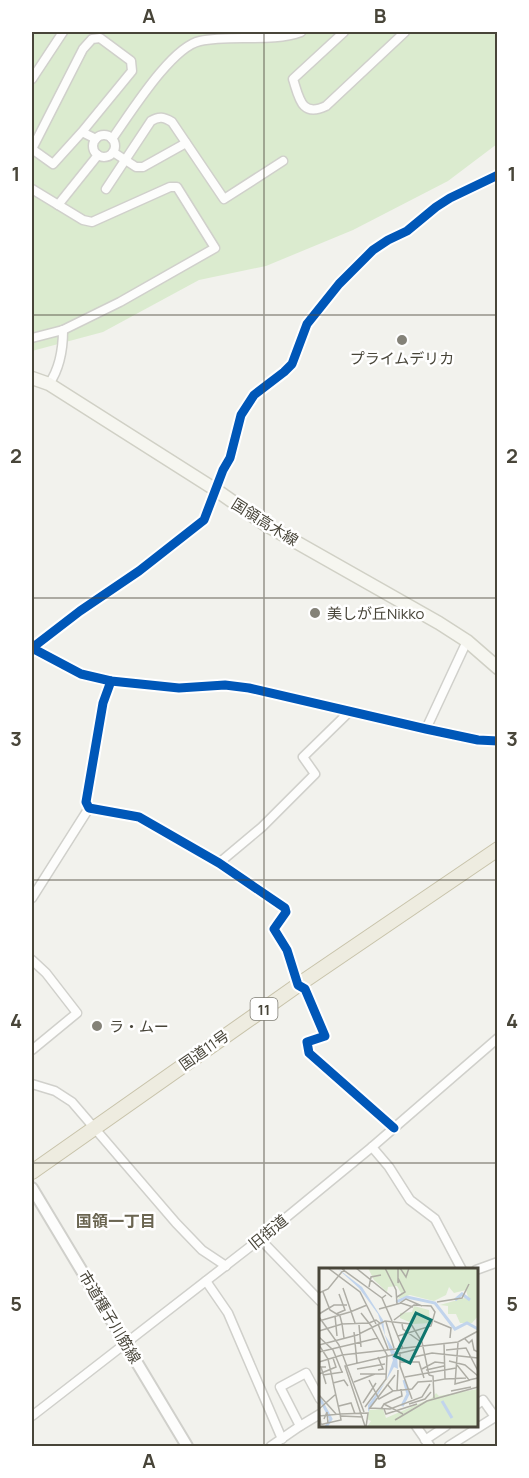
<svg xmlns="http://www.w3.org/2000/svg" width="529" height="1478" font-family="Manrope,'Noto Sans JP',sans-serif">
	<rect width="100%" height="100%" fill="#f2f2ed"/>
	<!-- green -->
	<polygon fill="#dbebcf" points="32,32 497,32 497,144 448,181 353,230 266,266 199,280 103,332 32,351"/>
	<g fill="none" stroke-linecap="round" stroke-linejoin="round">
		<!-- minor casing -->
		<g stroke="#d0d0cb" stroke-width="11">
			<g id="minor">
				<path d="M344 32 293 79C299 97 301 118 326 106L405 32"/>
				<polyline points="32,79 63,32"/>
				<polyline points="82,132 132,71 131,61 100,38 92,39 83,49 32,149 53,164 82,132 96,139"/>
				<circle cx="104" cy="146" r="11"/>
				<path d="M112 139C130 114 171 47 200 41 231 34 272 43 301 32"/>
				<polyline points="113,152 136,167 143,167 186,143"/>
				<polyline points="498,175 450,198 436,207 407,231 388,240 373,250 339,284 307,324 292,364 284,372 254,395 241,415 230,458 223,470 204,520 139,571 80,611 32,648 81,674 111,681 179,688 225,685 249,688 426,729 478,740 498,741"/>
				<polyline points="32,189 83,220 92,222 170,187 177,187 215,248 120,302 63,330 32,338"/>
				<path d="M106 189 151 121C159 116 164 117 172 122L224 199 283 161"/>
				<polyline points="58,205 98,155"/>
				<path d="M49 384C60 368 63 349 63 330"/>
				<polyline points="111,681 103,703 86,802 89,808 139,817 219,863 285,908 286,912 274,929 287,950 298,985 305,989 325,1036 307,1042 309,1053 394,1128"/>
				<polyline points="426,729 467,641"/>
				<polyline points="219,863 262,827 315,774 303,757 346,715 348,711"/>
				<polyline points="32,898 89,808"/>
				<polyline points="32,960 46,973 77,1013 32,1050"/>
				<polyline points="32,1084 55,1091 72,1102 176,1223 202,1250 226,1266"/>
				<polyline points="372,1147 389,1167 410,1200 435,1219 462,1270"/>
				<polyline points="260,1239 320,1301"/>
				<polyline points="476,1270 498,1262"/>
				<polyline points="206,1281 228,1313 282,1439"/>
				<polyline points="32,1416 260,1239 372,1147 498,1038"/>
				<polyline points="300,1426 280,1387 306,1373 320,1399"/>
				<polyline points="416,1426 430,1446"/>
				<polyline points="425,1440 446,1426"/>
				<polyline points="271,1446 300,1426 320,1414"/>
				<polyline points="449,1446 495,1417 483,1400 476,1405"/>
			</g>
		</g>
		<!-- tertiary casing -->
		<g stroke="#d0d0cb" stroke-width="14">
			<polyline id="tertiary" points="32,1188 187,1446"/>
		</g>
		<!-- secondary casing -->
		<g stroke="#d0d0c5" stroke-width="15">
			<polyline id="secondary" points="32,378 49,384 216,490 266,525 439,623 467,641 498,668"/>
		</g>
		<!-- trunk casing -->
		<g stroke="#c8c3aa" stroke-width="16">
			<polyline id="trunk" points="32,1172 298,985 498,849"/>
		</g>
		<!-- minor -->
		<use href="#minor" stroke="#fdfdfc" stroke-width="8"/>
		<!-- tertiary -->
		<use href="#tertiary" stroke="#fdfdfc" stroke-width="10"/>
		<!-- secondary -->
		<use href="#secondary" stroke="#f6f6f0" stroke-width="12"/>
		<!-- trunk -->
		<use href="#trunk" stroke="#eeece0" stroke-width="14"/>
		<!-- cycleway casing -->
		<g stroke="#fff" stroke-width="13">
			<g id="cycleway">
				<polyline points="498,175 450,198 436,207 407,231 388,240 373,250 339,284 307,324 292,364 284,372 254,395 241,415 230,458 223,470 204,520 139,571 80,611 32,648 81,674 111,681 179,688 225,685 249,688 426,729 478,740 498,741"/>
				<polyline points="111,681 103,703 86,802 89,808 139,817 219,863 285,908 286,912 274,929 287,950 298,985 305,989 325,1036 307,1042 309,1053 394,1128"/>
			</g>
		</g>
		<!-- cycleway -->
		<use href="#cycleway" stroke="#0057b8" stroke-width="9"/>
	</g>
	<!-- grid -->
	<path fill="none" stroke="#484539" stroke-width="1.5" stroke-opacity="0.55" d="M264 32V1446M32 315H498M32 598H498M32 880H498M32 1163H498"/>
	<!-- markers -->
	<g fill="#848278" stroke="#fff" stroke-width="2">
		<circle cx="402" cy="340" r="6"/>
		<circle cx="315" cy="613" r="6"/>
		<circle cx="97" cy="1026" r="6"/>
	</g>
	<g text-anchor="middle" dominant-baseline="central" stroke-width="5" stroke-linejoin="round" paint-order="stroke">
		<!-- shield labels -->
		<rect fill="#fff" stroke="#7f7d74" stroke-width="1.5" x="250.5" y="998" width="27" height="22" rx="4.5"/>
		<g font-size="14" font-weight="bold" fill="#484539">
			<text x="264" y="1009">11</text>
		</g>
		<!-- poi labels -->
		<g font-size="15" fill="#484539" stroke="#fff" text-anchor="start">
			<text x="402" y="358" text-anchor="middle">プライムデリカ</text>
			<text x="327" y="613">美しが丘Nikko</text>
			<text x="109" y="1026">ラ・ムー</text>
		</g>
		<!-- street labels -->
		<g font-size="15" fill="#484539" stroke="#fff">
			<text transform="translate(265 522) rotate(32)">国領高木線</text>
			<text transform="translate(204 1050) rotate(-35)">国道11号</text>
			<text transform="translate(268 1232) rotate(-39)">旧街道</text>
			<text transform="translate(110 1317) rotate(59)">市道種子川筋線</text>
		</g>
		<!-- neighbourhood labels -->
		<g font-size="16" font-weight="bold" fill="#6a6551" stroke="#fff">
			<text x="116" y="1221">国領一丁目</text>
		</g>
	</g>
	<!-- overview -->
	<g transform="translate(319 1268)">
		<rect width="159" height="159" fill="#f2f2ed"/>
		<path d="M49 0H159V48L153 55H141L137 46H129V38L121 37 149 29 147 22 135 25 130 19 127 27 115 33 91 27 79 31 82 25 78 18 69 19 68 24 55 12ZM95 38 110 42 111 55 95 56 81 50V45L93 44ZM159 121V159H48L52 153 48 151 50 142 64 141 67 150 113 130 117 125 120 128Z" fill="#dbebcf"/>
		<path d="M18 0 43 19 64 52 66 67 78 87 79 101 75 99 49 144V137L67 113 74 92 59 46 40 20Z" fill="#c1d4ec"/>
		<path fill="none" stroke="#c1d4ec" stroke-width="3" d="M136 32 143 26 151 32M77 34 88 29 116 35 136 61 148 55 159 61M0 129 12 151 7 159M123 133 133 150M83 138 89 126 85 112"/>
		<path fill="none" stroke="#aeada5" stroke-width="1.5" d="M9 0 41 24 57 56M37 0 73 29M66 0 77 22 78 36M81 0 87 9 90 0M23 1 63 30M50 19 52 9 62 7M24 20 36 55M4 24 11 42 21 48 23 56 50 55 53 59M0 25 9 21 26 0M67 27 63 30 73 53M78 29 86 24 80 12 79 15V0M118 34 143 30 150 16M81 35 87 31 103 38M60 41 82 35 94 39M31 44 48 37M42 45 50 55 57 52 62 56M0 46 15 37H28M17 46 26 42 20 26M16 48 18 68M0 49 20 77 45 144M75 52 95 37 112 38 116 44 112 58 79 68M0 53 31 44M115 53 132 60 131 70M67 54 75 80M73 54 84 81M59 56 69 81M83 56 84 61 102 74M92 56 103 74 110 107M40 57 42 79M0 63 23 56 25 70M35 64 38 95M0 69 14 82 23 104M146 71 150 75 153 72 155 82 159 84M139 75 136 116 151 112M0 77 9 91 21 146 49 145 47 159M0 77 38 67 66 53 92 56M127 82 147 80 159 103M0 84 59 70M81 84V98L93 131M95 89 113 85 159 90M130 93 146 97 159 108M0 94 23 87 139 74 159 63M81 94H100L105 110M138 97 150 112 159 110M7 99H2L7 116M38 101 66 96M103 101 116 94 125 95M59 102 64 101 59 89M107 102 125 98M0 106 17 99 14 90M41 106H67M4 107 24 104M110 107 114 108 115 130M86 109 137 100M126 111 147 110M50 112 60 131 74 123 68 116M115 113 126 111 125 75M35 114 56 106M14 115 25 112 29 118M78 122 79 102M73 123 93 121 99 114 113 113M132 123 152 119M0 127 17 146M44 135 57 115M65 136 83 128 82 121M90 136 106 131 112 124M20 138 32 135 36 146M46 139 67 111 68 87 53 60M51 140 71 141 103 129 111 116M50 141 76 107M62 141 65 136 84 146M65 141 67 146 98 136M0 148 21 146 22 152 0 157M22 148 44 149M5 151 8 144 9 156M76 152 108 133 159 119M2 157 0 141 17 126M46 158 26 98 99 81"/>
		<path fill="#0f766e" fill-opacity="0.15" stroke="#0f766e" stroke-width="3" d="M97 45 112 52 91 95 76 88Z"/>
		<rect width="159" height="159" fill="none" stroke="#484539" stroke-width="3"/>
	</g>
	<!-- border -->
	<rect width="529" height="1478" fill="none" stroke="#ffffff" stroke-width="66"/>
	<rect x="33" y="33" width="463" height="1412" fill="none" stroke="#484539" stroke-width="2"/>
	<g font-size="20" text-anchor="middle" font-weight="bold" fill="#484539">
		<text x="149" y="23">A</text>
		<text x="380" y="23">B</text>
		<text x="16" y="181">1</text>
		<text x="512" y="181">1</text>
		<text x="16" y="463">2</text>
		<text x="512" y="463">2</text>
		<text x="16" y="746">3</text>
		<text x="512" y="746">3</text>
		<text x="16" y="1028">4</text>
		<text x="512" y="1028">4</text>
		<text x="16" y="1311">5</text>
		<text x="512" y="1311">5</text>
		<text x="149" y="1468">A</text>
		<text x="380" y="1468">B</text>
	</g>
</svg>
